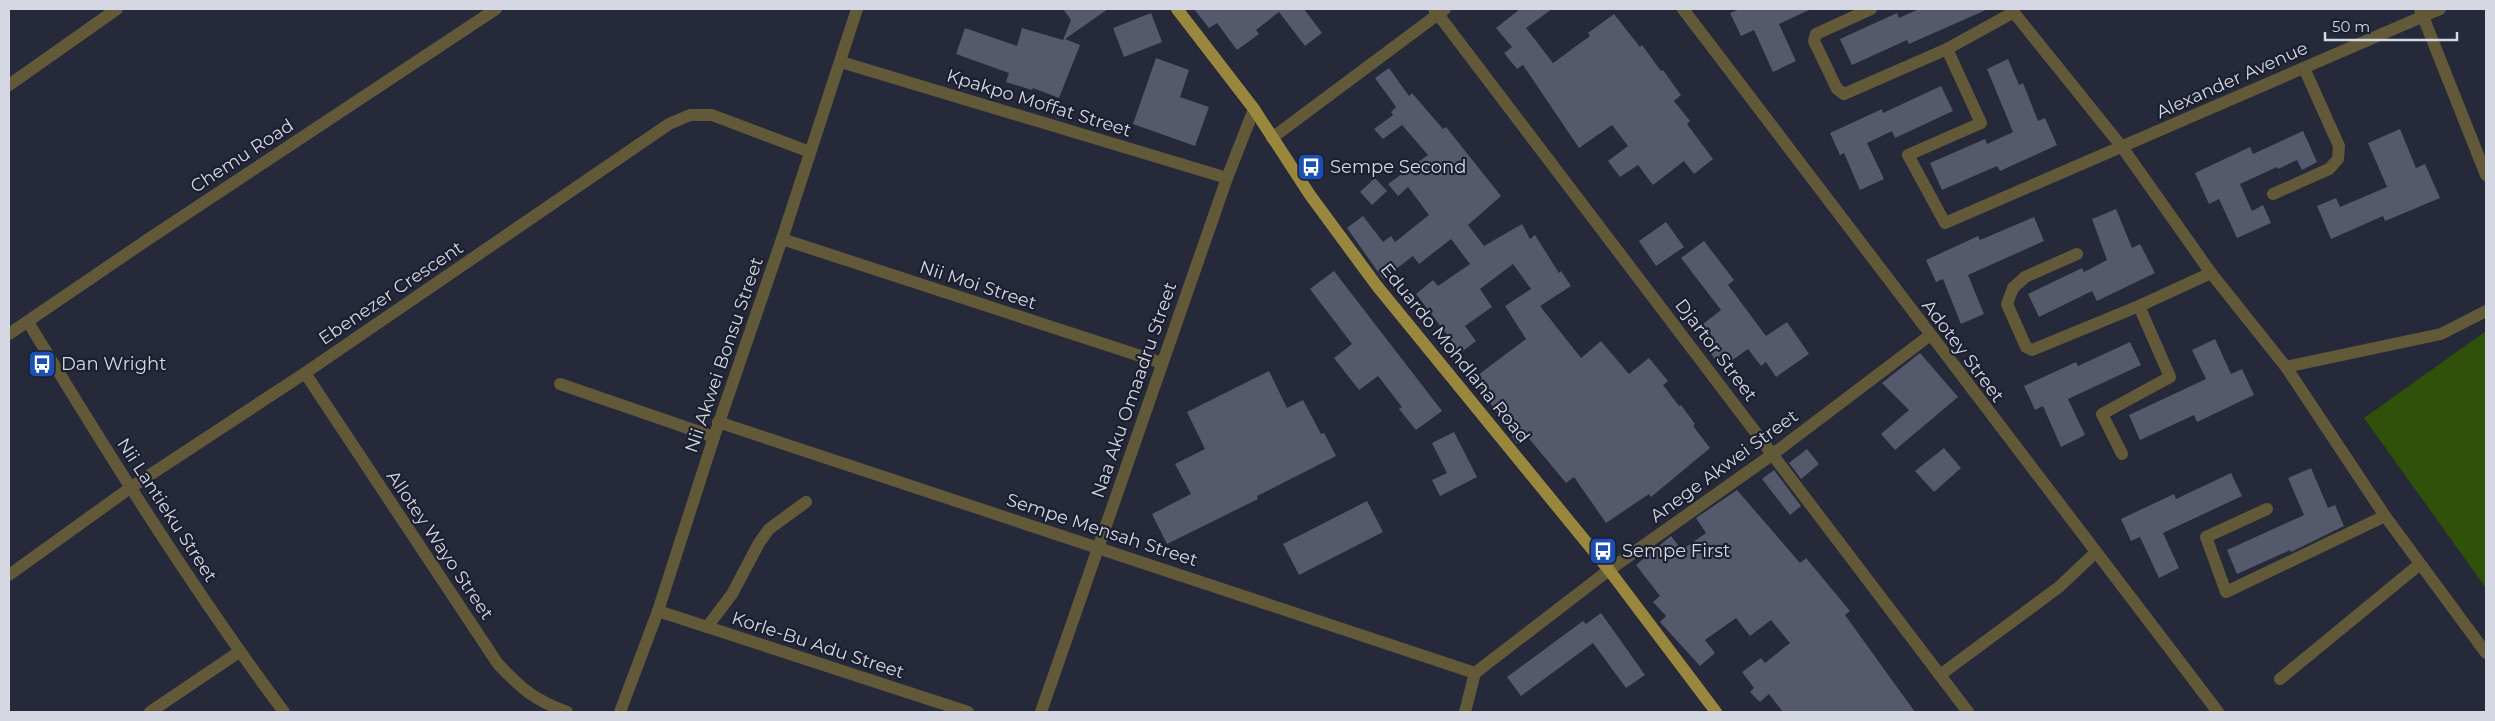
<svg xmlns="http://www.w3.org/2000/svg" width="2495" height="721" font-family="Montserrat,sans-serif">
	<rect width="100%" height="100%" fill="#252939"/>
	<!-- green -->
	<polygon fill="#2f510a" points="2486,331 2486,588 2364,418"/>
	<!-- building -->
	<g fill="#55596c">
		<polygon points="1063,9 1108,9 1065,39 1080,45 1059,98 1033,88 1032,90 1006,82 1009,73 956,54 965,28 1017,46 1022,28 1063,40 1071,20"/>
		<polygon points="1194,9 1304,9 1322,33 1305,46 1279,12 1256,30 1259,34 1237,50 1217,23 1209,28"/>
		<polygon points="1520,9 1552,9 1526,28 1553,63 1590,36 1588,33 1614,14 1640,47 1642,45 1661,71 1663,70 1681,95 1674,101 1690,121 1687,124 1713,159 1694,174 1684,161 1653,185 1638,165 1620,177 1608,161 1628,146 1612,125 1579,148 1523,65 1517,69 1504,53 1512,47 1496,28"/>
		<polygon points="1740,9 1811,9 1779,24 1796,61 1773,72 1754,30 1741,36 1730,13"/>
		<polygon points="1919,9 1988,9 1909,44 1907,40 1852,65 1840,39 1897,13 1899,18"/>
		<polygon points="1151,13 1162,42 1124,57 1113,28"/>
		<polygon points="1156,58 1189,70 1180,97 1209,107 1195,146 1133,124"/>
		<polygon points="2008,59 2019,85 2023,83 2038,121 2045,118 2057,145 2000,171 1997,166 1942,190 1930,163 1985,139 1987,144 2013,132 1987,69"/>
		<polygon points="1389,68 1409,96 1412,93 1443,129 1446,127 1501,196 1468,225 1484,246 1522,224 1530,239 1535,235 1559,273 1561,271 1571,286 1540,306 1581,358 1601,341 1629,374 1649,358 1668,381 1663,385 1679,406 1681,405 1695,424 1693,426 1710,448 1651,497 1649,494 1606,523 1574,477 1566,483 1527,436 1517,444 1474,378 1526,339 1505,306 1531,289 1513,264 1480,289 1492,307 1465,326 1476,341 1459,354 1450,342 1452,341 1416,294 1433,280 1438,286 1470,264 1451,239 1419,264 1413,256 1383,279 1347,228 1363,216 1383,242 1391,236 1395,242 1429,215 1408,187 1398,196 1388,184 1428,155 1402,125 1383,139 1374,129 1393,115 1391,112 1396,107 1375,78"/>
		<polygon points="1941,86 1953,111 1895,138 1892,131 1867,143 1884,179 1860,190 1844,153 1840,155 1830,133 1882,109 1883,113"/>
		<polygon points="2400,129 2416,168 2425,164 2440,198 2385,221 2383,216 2331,239 2317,206 2336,198 2340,207 2387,187 2368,143"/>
		<polygon points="2303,131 2317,162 2302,170 2297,160 2278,169 2277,167 2240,184 2252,211 2263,205 2271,223 2237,238 2219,199 2209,204 2195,173 2250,147 2253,154"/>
		<polygon points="1375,178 1387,191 1372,205 1360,192"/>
		<polygon points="2116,209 2132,248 2140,244 2155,273 2097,301 2092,291 2039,317 2028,294 2082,268 2084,272 2107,260 2092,219"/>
		<polygon points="2034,217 2044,241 1968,275 1984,314 1961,324 1943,279 1936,282 1926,260 1978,236 1980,240"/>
		<polygon points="1666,222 1684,247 1656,266 1639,241"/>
		<polygon points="1704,241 1734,280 1728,285 1766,336 1787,322 1809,354 1776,377 1766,362 1761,366 1748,349 1721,368 1707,348 1716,342 1703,324 1721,310 1681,258"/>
		<polygon points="1334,271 1442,411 1416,430 1399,409 1402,407 1378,376 1359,390 1334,358 1352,344 1310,289"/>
		<polygon points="2215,339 2231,374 2242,369 2254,395 2197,422 2194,415 2140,440 2129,415 2206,379 2192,350"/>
		<polygon points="2130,342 2141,365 2068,399 2085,435 2061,447 2043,406 2035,410 2024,386 2076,362 2078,366"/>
		<polygon points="1920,353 1958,397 1895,450 1881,434 1909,410 1882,383"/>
		<polygon points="1269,371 1287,408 1303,400 1321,434 1324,433 1336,456 1257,496 1258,499 1167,544 1152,514 1191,494 1175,464 1205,449 1187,412"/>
		<polygon points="1454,432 1477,477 1440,496 1432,480 1447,473 1432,443"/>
		<polygon points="1944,448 1961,468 1934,492 1915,471"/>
		<polygon points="1807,449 1819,464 1801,479 1789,463"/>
		<polygon points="2311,468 2328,508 2335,505 2344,526 2291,552 2290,550 2237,574 2227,550 2304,515 2288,478"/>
		<polygon points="1774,470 1801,506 1790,515 1762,479"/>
		<polygon points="2231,473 2242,496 2163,533 2179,568 2159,578 2140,537 2131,541 2121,519 2174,494 2176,499"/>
		<polygon points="1737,490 1800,563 1806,558 1850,611 1845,615 1915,712 1783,712 1769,694 1760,702 1750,692 1754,688 1742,672 1761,658 1765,663 1790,643 1771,620 1750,636 1736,618 1705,640 1715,653 1700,666 1660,622 1666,616 1653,602 1660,596 1636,565 1671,536 1682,550 1706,533 1696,518"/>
		<polygon points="1367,501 1383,532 1299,575 1283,544"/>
		<polygon points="1601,613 1645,675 1626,688 1593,643 1521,696 1507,677 1583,621 1586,624"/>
	</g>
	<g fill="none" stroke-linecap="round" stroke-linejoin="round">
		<!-- minor -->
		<g stroke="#625938" stroke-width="12">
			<polyline points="1434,9 1968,712"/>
			<polyline points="1683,9 2218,712"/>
			<polyline points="1871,9 1816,34 1814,41 1837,89 1844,94 1947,49 2014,12"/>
			<polyline points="2011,9 2122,147 2211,273 2286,367 2385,516 2486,653"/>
			<polyline points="2420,9 2486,175"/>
			<polyline points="1947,49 1981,123 1908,155 1945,223 2440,9"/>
			<polyline points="841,62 1227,178"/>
			<polyline points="9,85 117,9"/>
			<polyline points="1272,138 1445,9"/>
			<polyline points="2273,194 2329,169 2338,159 2339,146 2304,68"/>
			<polyline points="782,239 1162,363"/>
			<polyline points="2077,254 2025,277 2013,288 2007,304 2026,347 2032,350 2139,306 2211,273"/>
			<path d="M28 322C109 455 191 587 284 712"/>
			<polyline points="9,334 147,240 496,9"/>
			<polyline points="2286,367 2441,334 2486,311"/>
			<path d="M305 373 498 664C522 689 534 700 567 712"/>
			<polyline points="560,384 714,437"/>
			<polyline points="718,422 1475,673"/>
			<polyline points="2122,454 2102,414 2170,377 2139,306"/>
			<polyline points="2267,509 2206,537 2226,592 2385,516"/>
			<polyline points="9,575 130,488 305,373 669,124 690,115 712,115 810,152"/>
			<polyline points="658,611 968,712"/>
			<polyline points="707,627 732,594 759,543 769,529 806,502"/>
			<polyline points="1940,675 2059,587 2096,552"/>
			<polyline points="2280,679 2420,564"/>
			<polyline points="150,712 239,652"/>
			<polyline points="620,712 658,611 714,437 782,239 857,9"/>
			<polyline points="1041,712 1227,178 1254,109"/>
			<polyline points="1465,712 1475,673 1609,570 1773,454 1929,336"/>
		</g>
		<!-- major -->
		<polyline stroke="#9a873e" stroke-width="12" points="1177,9 1254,109 1310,195 1377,286 1609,570 1716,712"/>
	</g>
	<!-- icons -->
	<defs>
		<g id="bus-square" transform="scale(1.4375)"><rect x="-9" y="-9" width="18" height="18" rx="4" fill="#1a4fb4" stroke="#1c1f2f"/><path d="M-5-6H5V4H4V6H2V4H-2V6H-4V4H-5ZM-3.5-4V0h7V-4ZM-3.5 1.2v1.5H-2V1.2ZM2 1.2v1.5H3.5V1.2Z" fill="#fff"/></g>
	</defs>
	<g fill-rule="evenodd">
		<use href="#bus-square" x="1311" y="167"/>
		<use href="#bus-square" x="42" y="364"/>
		<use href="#bus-square" x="1603" y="551"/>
	</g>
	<g text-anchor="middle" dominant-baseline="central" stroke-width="4.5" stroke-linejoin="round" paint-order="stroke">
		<!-- street labels -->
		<g font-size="18" fill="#d5d8e3" stroke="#1c1f2f">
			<text transform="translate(2232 80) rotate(-24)">Alexander Avenue</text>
			<text transform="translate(1039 103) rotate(17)">Kpakpo Moffat Street</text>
			<text transform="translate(242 156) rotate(-33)">Chemu Road</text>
			<text transform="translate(978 285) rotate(18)">Nii Moi Street</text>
			<text transform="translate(391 293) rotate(-34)">Ebenezer Crescent</text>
			<text transform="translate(1716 350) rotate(53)">Djartor Street</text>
			<text transform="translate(1963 351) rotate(53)">Adotey Street</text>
			<text transform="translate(1455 353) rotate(51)">Eduardo Mohdlana Road</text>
			<text transform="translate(724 355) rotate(-71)">Nii Akwei Bonsu Street</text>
			<text transform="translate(1134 390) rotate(-71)">Naa Aku Omaadru Street</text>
			<text transform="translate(1724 466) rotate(-36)">Anege Akwei Street</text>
			<text transform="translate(167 510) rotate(57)">Nii Lantieku Street</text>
			<text transform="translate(1102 530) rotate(18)">Sempe Mensah Street</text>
			<text transform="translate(440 545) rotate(56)">Allotey Wayo Street</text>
			<text transform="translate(818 645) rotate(18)">Korle-Bu Adu Street</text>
		</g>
		<!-- poi labels -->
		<g font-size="18" fill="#d5d8e3" stroke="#1c1f2f" text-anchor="start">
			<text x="1330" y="167">Sempe Second</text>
			<text x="61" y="364">Dan Wright</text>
			<text x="1622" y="551">Sempe First</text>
		</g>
	</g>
	<!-- border -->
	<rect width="2495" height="721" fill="none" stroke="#d5d8e3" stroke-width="20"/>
	<!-- scale -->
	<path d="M2325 32v8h132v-8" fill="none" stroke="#d5d8e3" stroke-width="2.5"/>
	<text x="2332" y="32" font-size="15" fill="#d5d8e3" stroke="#1c1f2f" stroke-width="4" paint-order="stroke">50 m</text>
</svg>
